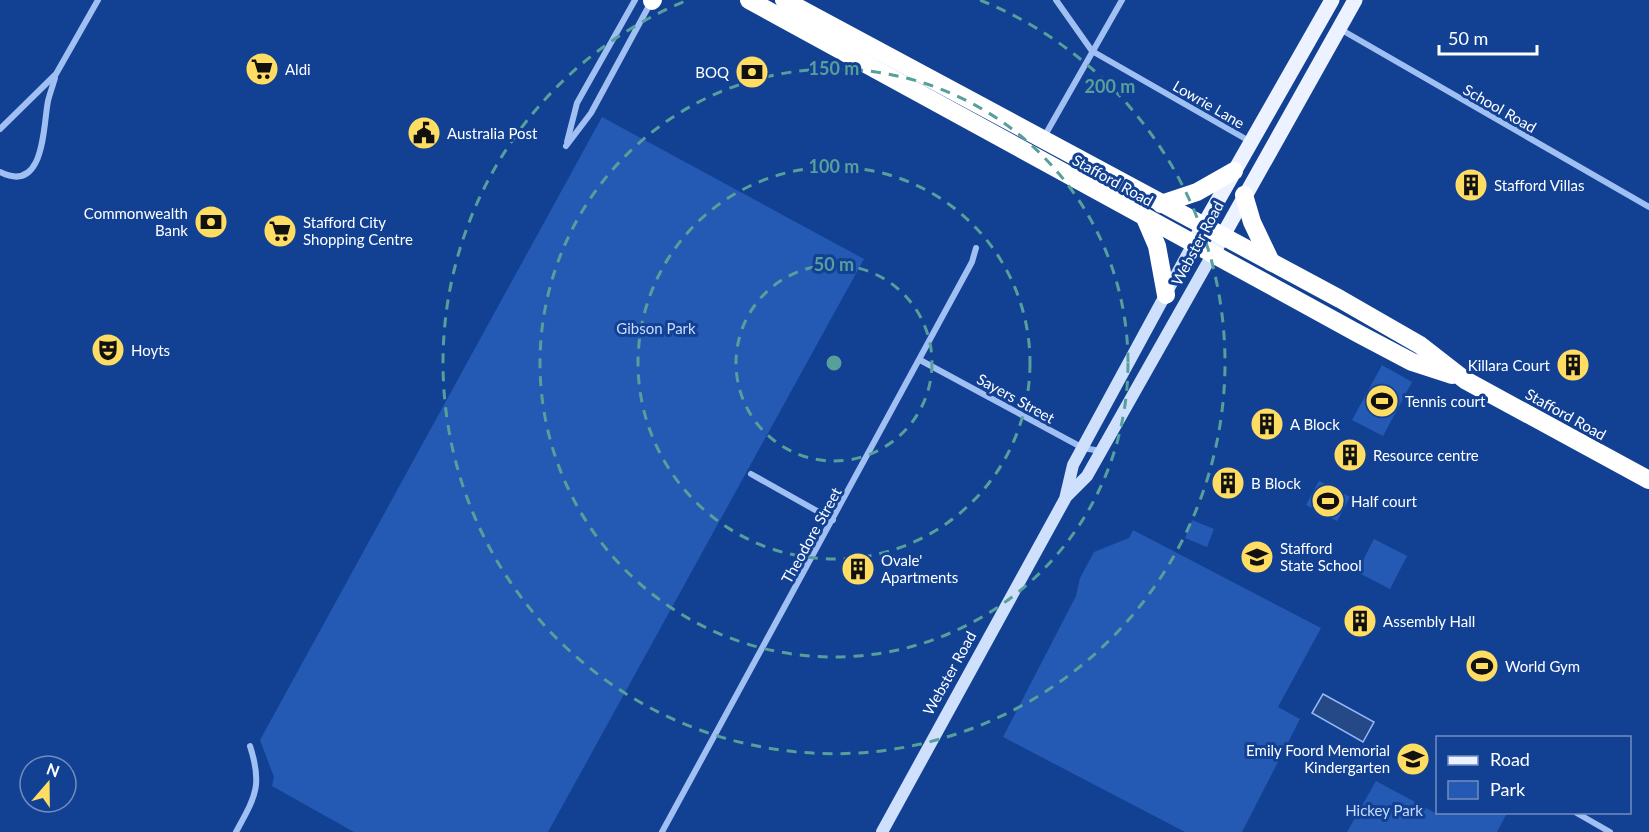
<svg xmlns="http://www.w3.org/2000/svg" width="1649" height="832" font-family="Lato,sans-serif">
	<rect width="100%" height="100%" fill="#124194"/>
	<!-- green -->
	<g fill="#245ab3">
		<polygon points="602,117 864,259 548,832 354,832 272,786 274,777 260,740"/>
		<polygon points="1382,365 1412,382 1383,436 1352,420"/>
		<polygon points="1319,481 1350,497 1337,521 1306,505"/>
		<polygon points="1192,520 1214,529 1207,547 1185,538"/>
		<polygon points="1133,530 1321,628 1278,707 1300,719 1242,832 1185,832 1003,737 1076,596 1080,578 1094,552 1129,538"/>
		<polygon points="1374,539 1407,556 1390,589 1357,572"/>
		<polygon points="1376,781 1439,815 1440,812 1507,813 1497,832 1347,832"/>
	</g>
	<!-- water -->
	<polygon fill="#254886" stroke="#92b9f6" stroke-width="1.5" points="1323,694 1374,722 1363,742 1312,713"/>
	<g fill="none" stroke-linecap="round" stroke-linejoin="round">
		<!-- street -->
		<g stroke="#a0bff3" stroke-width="6">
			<polyline points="1056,0 1092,51 1251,142"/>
			<polyline points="1340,29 1649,207"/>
			<polyline points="0,129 56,74 98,0"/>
			<polyline points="1044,137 1122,0"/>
			<polyline points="567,142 577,103 635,0"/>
			<polyline points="566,146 591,113 651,2"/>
			<path d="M0 172C45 195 43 126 48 101 50 93 53 85 55 78"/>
			<polyline points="920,360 1083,448 1101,451"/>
			<polyline points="751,474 833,520"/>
			<polyline points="1575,812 1610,832"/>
			<path d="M236 832C255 797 263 786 250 746"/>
			<polyline points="662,832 972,262 976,248"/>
		</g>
		<!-- secondary -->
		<g stroke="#cfe0fc" stroke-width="12">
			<polyline points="1066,497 1087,476 1212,255"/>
			<polyline points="882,832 1065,499 1073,465 1193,244"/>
		</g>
		<!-- primary -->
		<g stroke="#ecf2ff" stroke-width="15">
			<polyline points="1193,244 1332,0"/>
			<polyline points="1212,255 1355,0"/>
		</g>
		<!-- highway -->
		<g stroke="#fff" stroke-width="18">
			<polyline points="749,0 1359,334 1412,362 1452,375"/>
			<polyline points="784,0 1340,299 1420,345 1465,380 1649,480"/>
			<polyline points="652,1 653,0"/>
			<polyline points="1244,195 1252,222 1271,262"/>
			<polyline points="1161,204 1197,192 1234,171"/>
			<polyline points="1145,218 1157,246 1166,295"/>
		</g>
	</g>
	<!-- distance rings -->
	<g fill="none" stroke="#579f9a" stroke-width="3" stroke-dasharray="10 8">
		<circle cx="834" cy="363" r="98"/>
		<circle cx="834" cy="363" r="196"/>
		<circle cx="834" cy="363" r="294"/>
		<path d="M980 0A391 391 0 1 1 688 0"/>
	</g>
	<!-- icons -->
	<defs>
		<g id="supermarket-disc" transform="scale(1.725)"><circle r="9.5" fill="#ffdd62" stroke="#124194"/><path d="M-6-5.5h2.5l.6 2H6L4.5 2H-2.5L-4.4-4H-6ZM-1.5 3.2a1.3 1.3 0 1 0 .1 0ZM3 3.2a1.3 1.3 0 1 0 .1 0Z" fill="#111"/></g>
		<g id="bank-disc" transform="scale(1.725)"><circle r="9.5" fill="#ffdd62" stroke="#124194"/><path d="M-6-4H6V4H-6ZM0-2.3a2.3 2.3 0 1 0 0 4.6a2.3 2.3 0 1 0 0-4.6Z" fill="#111"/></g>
		<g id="civic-disc" transform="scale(1.725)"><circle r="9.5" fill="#ffdd62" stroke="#124194"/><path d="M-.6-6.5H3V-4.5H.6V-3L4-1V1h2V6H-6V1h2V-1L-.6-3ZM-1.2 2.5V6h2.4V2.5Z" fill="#111"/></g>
		<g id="building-disc" transform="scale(1.725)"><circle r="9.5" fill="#ffdd62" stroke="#124194"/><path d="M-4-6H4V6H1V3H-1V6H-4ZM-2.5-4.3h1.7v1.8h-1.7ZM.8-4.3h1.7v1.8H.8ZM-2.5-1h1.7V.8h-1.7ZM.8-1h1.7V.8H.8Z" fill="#111"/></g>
		<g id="theatre-disc" transform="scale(1.725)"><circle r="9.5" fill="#ffdd62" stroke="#124194"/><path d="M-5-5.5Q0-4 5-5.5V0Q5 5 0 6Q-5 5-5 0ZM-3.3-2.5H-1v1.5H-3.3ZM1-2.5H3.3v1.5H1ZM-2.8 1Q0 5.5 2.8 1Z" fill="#111"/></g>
		<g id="stadium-disc" transform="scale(1.725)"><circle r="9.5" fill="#ffdd62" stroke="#124194"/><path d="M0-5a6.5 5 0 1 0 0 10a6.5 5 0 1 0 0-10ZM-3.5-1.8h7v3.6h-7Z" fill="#111"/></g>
		<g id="school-disc" transform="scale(1.725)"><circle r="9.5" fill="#ffdd62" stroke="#124194"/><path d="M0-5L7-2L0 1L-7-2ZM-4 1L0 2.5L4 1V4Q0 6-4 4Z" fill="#111"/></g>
	</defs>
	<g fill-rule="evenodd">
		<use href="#supermarket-disc" x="262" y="69"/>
		<use href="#bank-disc" x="752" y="72"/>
		<use href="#civic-disc" x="424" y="133"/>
		<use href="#building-disc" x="1471" y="185"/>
		<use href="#bank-disc" x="211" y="222"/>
		<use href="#supermarket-disc" x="280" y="231"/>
		<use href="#theatre-disc" x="108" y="350"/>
		<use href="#building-disc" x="1573" y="365"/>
		<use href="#stadium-disc" x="1382" y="401"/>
		<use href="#building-disc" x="1267" y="424"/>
		<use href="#building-disc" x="1350" y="455"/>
		<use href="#building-disc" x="1228" y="483"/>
		<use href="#stadium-disc" x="1328" y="501"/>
		<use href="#school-disc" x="1257" y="557"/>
		<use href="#building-disc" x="858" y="569"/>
		<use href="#building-disc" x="1360" y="621"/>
		<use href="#stadium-disc" x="1482" y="666"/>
		<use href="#school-disc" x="1413" y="759"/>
	</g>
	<g text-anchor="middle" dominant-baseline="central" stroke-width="6" stroke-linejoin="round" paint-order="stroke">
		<!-- poi labels -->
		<g font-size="15" fill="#fff" stroke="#124194" text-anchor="start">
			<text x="285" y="69">Aldi</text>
			<text x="729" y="72" text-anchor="end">BOQ</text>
			<text x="447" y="133">Australia Post</text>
			<text x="1494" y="185">Stafford Villas</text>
			<text x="188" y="213" text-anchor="end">Commonwealth<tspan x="188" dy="17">Bank</tspan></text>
			<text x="303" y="222">Stafford City<tspan x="303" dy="17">Shopping Centre</tspan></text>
			<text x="131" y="350">Hoyts</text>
			<text x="1550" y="365" text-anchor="end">Killara Court</text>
			<text x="1405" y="401">Tennis court</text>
			<text x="1290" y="424">A Block</text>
			<text x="1373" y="455">Resource centre</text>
			<text x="1251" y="483">B Block</text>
			<text x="1351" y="501">Half court</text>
			<text x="1280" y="548">Stafford<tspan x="1280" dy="17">State School</tspan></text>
			<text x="881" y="560">Ovale'<tspan x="881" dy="17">Apartments</tspan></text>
			<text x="1383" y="621">Assembly Hall</text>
			<text x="1505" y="666">World Gym</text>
			<text x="1390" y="750" text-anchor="end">Emily Foord Memorial<tspan x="1390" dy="17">Kindergarten</tspan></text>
		</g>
		<!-- street labels -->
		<g font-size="15" fill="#fff" stroke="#124194">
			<text transform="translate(1209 104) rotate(30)">Lowrie Lane</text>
			<text transform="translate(1500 108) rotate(30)">School Road</text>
			<text transform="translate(1113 180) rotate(29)">Stafford Road</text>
			<text transform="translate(1197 243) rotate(-62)">Webster Road</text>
			<text transform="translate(1016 398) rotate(29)">Sayers Street</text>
			<text transform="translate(1566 414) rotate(29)">Stafford Road</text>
			<text transform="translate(811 535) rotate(-61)">Theodore Street</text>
			<text transform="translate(949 673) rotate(-61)">Webster Road</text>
		</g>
		<!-- park labels -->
		<g font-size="15" fill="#c8dcfd" stroke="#124194">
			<text x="656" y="328">Gibson Park</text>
			<text x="1384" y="810">Hickey Park</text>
		</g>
	</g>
	<circle cx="834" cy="363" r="9" fill="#579f9a" stroke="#124194" stroke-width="3"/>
	<g font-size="18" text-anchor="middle" font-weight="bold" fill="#579f9a" stroke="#124194" stroke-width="6" stroke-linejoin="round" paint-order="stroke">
		<text x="834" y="75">150 m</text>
		<text x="1110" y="93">200 m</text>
		<text x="834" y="173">100 m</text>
		<text x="834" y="271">50 m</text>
	</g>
	<!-- legend -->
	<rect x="1436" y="736" width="195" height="78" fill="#124194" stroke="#718dbf" stroke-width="1.5"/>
	<rect x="1448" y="756" width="30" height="9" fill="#ecf2ff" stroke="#718dbf" stroke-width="1.5"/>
	<text x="1490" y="766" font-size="18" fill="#ffffff">Road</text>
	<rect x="1448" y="781" width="30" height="18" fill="#245ab3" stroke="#718dbf" stroke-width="1.5"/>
	<text x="1490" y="796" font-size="18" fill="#ffffff">Park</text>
	<!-- north arrow -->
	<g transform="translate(48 784) rotate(20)"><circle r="28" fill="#124194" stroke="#718dbf" stroke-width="1.5"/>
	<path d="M0-4.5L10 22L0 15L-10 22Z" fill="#ffdd62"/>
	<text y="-9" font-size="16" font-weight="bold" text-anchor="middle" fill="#ffffff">N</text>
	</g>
	<!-- scale -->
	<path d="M1439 45v9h98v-9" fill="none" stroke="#ffffff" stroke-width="3"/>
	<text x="1448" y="45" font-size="18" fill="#ffffff" stroke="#124194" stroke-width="4.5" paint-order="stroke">50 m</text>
</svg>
